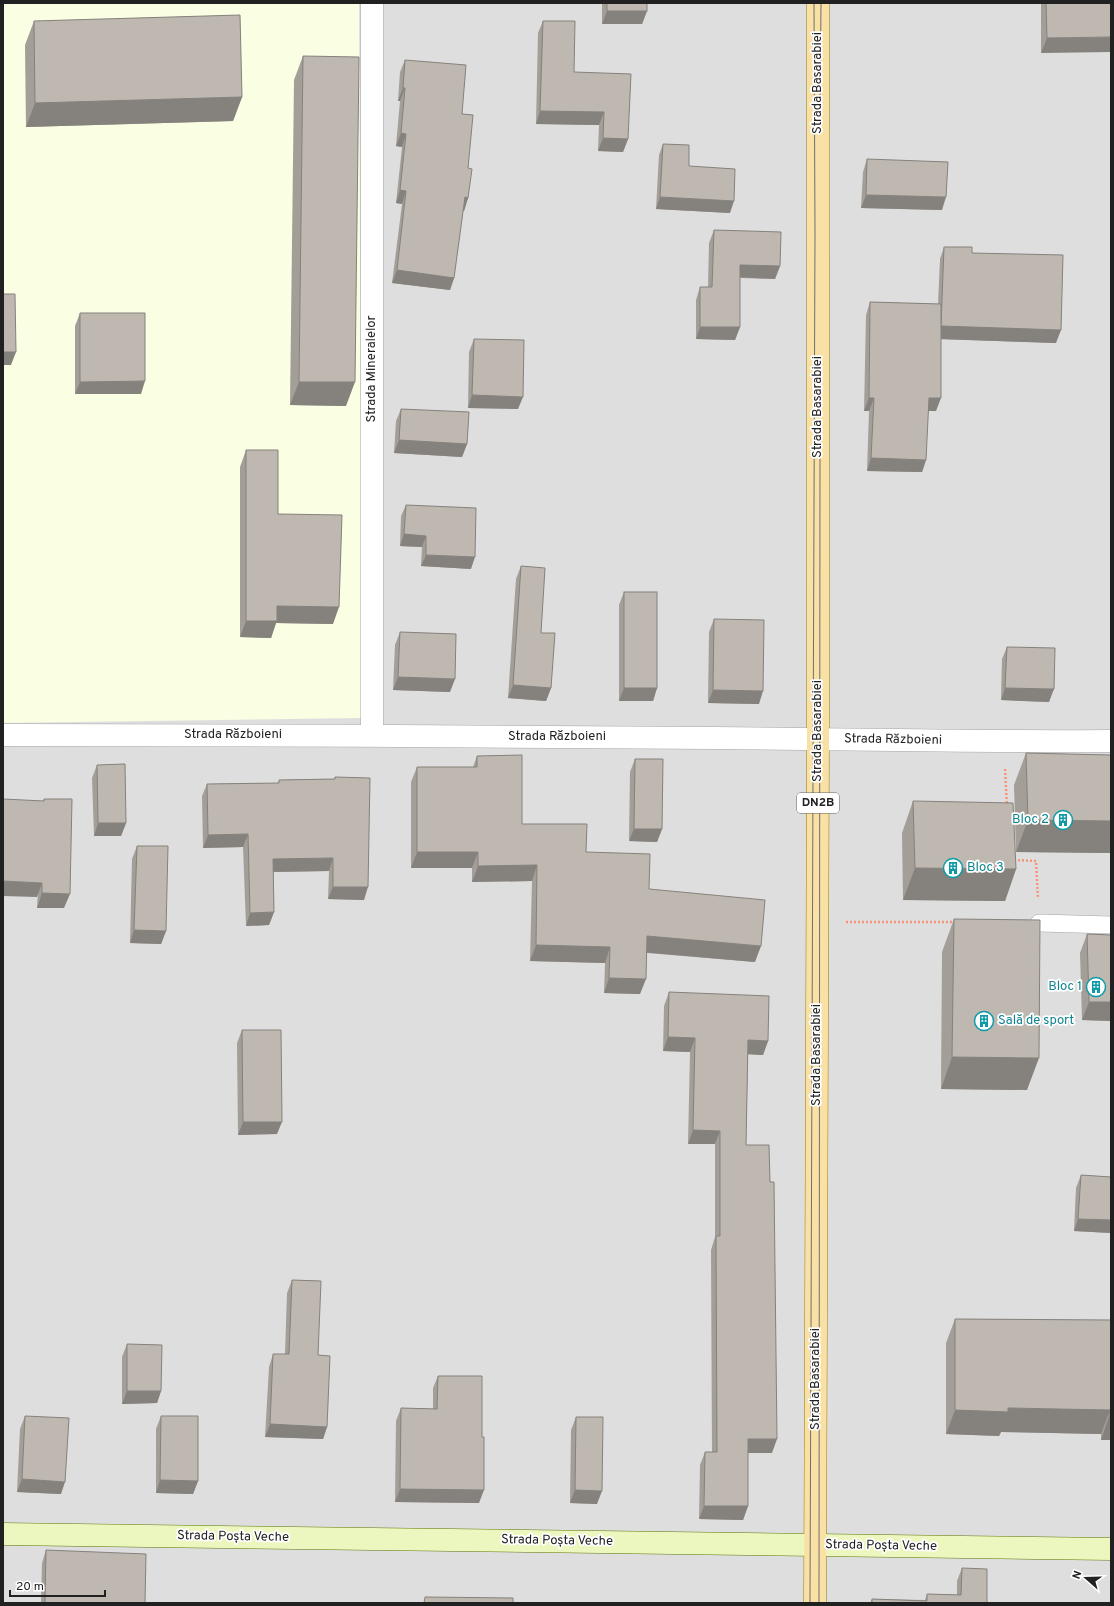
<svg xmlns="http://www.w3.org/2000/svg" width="1114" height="1606" font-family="Overpass,sans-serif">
	<rect width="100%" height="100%" fill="#f1efe8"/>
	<!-- residential -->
	<rect fill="#dfdede" x="3" y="3" width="1108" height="1600"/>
	<!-- education -->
	<polygon fill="#fafee3" points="3,3 359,3 362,718 3,723"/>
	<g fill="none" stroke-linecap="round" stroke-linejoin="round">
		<!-- lane casing -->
		<g stroke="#a5a5a5" stroke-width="18">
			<polyline id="lane" points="1039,923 1111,925"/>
		</g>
		<!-- street casing -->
		<g stroke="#a5a5a5" stroke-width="23">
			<g id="street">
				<polyline points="372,3 372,735"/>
				<path d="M3 735C241 735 478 736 716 738 848 739 979 742 1111 741"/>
			</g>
		</g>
		<!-- secondary casing -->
		<g stroke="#5a7609" stroke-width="23">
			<polyline id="secondary" points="3,1534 1111,1549"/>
		</g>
		<!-- primary casing -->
		<g stroke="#977c06" stroke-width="23">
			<polyline id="primary" points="815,1603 818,739 818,3"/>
		</g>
		<!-- path -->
		<g stroke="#f59575" stroke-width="2.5" stroke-dasharray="2 2" stroke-linecap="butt">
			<polyline points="1005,769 1007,806"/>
			<polyline points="1014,860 1036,861 1038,899"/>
			<polyline points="846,922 955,922"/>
		</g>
		<!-- lane -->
		<use href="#lane" stroke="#fff" stroke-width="17"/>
		<!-- street -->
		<use href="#street" stroke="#fff" stroke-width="22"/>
		<!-- secondary -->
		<use href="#secondary" stroke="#ecf7bf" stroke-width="22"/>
		<!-- primary -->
		<use href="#primary" stroke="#f9e1a5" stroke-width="22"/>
		<!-- tram -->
		<g stroke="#6f6f6f" stroke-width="1">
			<polyline points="820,105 821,3"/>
			<polyline points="810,1603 815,233 814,3"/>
			<polyline points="819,1603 820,439"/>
		</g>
	</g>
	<!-- wall -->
	<g fill="#a39e98">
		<polygon points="602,3 647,3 647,11 642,24 602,24"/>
		<polygon points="1041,3 1111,3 1041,53"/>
		<polygon points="34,21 242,97 233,121 26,127 25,45"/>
		<polygon points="543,21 574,72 628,139 623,152 598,151 599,125 536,124 538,33"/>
		<polygon points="303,56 346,406 290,405 294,80"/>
		<polygon points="1111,59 1111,147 1110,147"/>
		<polygon points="405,60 462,114 468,168 468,198 464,211 463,211 454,278 450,290 392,283 402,204 396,203 402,147 396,146 400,101 398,101 400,72"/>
		<polygon points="663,144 689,166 730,213 656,209 659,155"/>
		<polygon points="867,159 942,210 861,208 863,172"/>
		<polygon points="714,230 780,266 775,279 740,278 740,327 735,340 696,339 696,300 700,287 708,287 709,243"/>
		<polygon points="944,247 972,253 1056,343 941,339 936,411 928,411 926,460 922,472 867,471 869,411 864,411 866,315 870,302 938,304 940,259"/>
		<polygon points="80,313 141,394 75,394 75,326"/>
		<polygon points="474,339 518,409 468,408 469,352"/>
		<polygon points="401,409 467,444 462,457 394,453 396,421"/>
		<polygon points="246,450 333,624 276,623 271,638 240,637 240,467"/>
		<polygon points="406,505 471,569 421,566 422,547 400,546 401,516"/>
		<polygon points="521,566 541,633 551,688 546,701 508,698 516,579"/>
		<polygon points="624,592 657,688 653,701 619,701 619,605"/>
		<polygon points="714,619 759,704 708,703 709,632"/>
		<polygon points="400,632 450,692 393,690 395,645"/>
		<polygon points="1007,647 1049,702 1001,700 1002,659"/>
		<polygon points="1026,753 1111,755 1111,853 1016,852 1014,785"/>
		<polygon points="477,756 522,824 586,852 649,889 755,962 647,953 640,994 604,993 605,963 530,961 532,881 472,882 472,868 411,868 411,782 417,767 473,767"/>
		<polygon points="635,759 662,829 657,842 629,841 630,772"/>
		<polygon points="97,765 126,823 121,836 94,836 92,778"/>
		<polygon points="335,777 364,900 328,899 329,871 273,872 274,912 269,925 246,926 243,847 203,848 202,796 207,784 278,783 279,780 334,779"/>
		<polygon points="44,799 64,908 37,908 43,801"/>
		<polygon points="913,801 1016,869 1005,901 903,900 902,833"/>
		<polygon points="137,846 166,931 161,944 130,943 132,859"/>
		<polygon points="954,919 1027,1090 941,1089 942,952"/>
		<polygon points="1087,934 1111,935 1111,1021 1082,1020 1080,953"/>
		<polygon points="669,992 768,1041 763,1055 748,1054 746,1145 772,1453 748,1453 748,1506 743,1520 699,1519 700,1465 705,1452 712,1452 711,1250 715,1237 715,1144 688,1144 690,1052 663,1051 664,1006"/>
		<polygon points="242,1030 277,1134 238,1135 237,1043"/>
		<polygon points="1081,1175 1111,1177 1111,1233 1074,1231 1076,1188"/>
		<polygon points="292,1280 318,1355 327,1427 323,1439 265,1437 269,1367 273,1354 285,1354 287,1293"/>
		<polygon points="955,1319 1111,1320 1111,1440 1101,1440 1101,1434 1001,1432 999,1436 946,1434 946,1343"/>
		<polygon points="127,1344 161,1391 157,1403 122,1404 122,1357"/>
		<polygon points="438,1376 482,1437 479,1503 395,1502 396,1421 401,1408 433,1409 433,1388"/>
		<polygon points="25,1416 61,1494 17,1492 20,1429"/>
		<polygon points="161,1416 198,1481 193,1494 156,1493 156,1429"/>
		<polygon points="576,1417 597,1504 570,1503 571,1430"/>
		<polygon points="46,1550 145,1603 41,1603 42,1563"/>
		<polygon points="962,1568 987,1603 870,1603 872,1599 925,1600 927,1594 957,1595 957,1581"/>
	</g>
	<!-- shaded-wall -->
	<g fill="#85817c">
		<polygon points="607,11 647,11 642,24 602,24"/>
		<polygon points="1111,37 1111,52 1041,53 1047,38"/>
		<polygon points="403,88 405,88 400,101 398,101"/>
		<polygon points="242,97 233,121 26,127 35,103"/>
		<polygon points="540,111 604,112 599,125 536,124"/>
		<polygon points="401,133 406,134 402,147 396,146"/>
		<polygon points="603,138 628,139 623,152 598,151"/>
		<polygon points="400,190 406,191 402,204 396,203"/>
		<polygon points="866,195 946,197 942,210 861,208"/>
		<polygon points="465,197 468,198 464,211 460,210"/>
		<polygon points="660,197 734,201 730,213 656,209"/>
		<polygon points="740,265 780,266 775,279 736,277"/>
		<polygon points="397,270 454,278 450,290 392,283"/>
		<polygon points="941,326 1061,330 1056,343 937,339"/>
		<polygon points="700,327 740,327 735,340 696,339"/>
		<polygon points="3,352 16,352 11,365 3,365"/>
		<polygon points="145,381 141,394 75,394 80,382"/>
		<polygon points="299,382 355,382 346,406 290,405"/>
		<polygon points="472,395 523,397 518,409 468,408"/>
		<polygon points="869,398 874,398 869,411 864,411"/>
		<polygon points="929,398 941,398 936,411 924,411"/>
		<polygon points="399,440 467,444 462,457 394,453"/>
		<polygon points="871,458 926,460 922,472 867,471"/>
		<polygon points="404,534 426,536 422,547 400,546"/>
		<polygon points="426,555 475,557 471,569 421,566"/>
		<polygon points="277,606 339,607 333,624 276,623 271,638 240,637 246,621"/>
		<polygon points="398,677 455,679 450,692 393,690"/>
		<polygon points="513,685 551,688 546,701 508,698"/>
		<polygon points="624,688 657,688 653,701 619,701"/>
		<polygon points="1005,688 1054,689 1049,702 1001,700"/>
		<polygon points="713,690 763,691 759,704 708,703"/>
		<polygon points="1028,820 1111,821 1111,853 1016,852"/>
		<polygon points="98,823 126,823 121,836 94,836"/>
		<polygon points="634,829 662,829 657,842 629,841"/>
		<polygon points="248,834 243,847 203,848 208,835"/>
		<polygon points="417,852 478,852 472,868 411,868"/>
		<polygon points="333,858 329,871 268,872 273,859"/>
		<polygon points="537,865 532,881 472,882 478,866"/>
		<polygon points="915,868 1016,869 1005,901 903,900"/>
		<polygon points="3,881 42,883 37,897 3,896"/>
		<polygon points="333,887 368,887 364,900 328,899"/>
		<polygon points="42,893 70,894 64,908 37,908"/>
		<polygon points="274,912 269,925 246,926 250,913"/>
		<polygon points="134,930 166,931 161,944 130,943"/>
		<polygon points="647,936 761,946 755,962 641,952"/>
		<polygon points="536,945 610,947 605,963 530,961"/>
		<polygon points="609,978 646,979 640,994 604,993"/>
		<polygon points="1089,1002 1111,1002 1111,1021 1082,1020"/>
		<polygon points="668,1037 695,1038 690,1052 663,1051"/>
		<polygon points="748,1040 768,1041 763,1055 743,1054"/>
		<polygon points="952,1057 1039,1058 1027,1090 941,1089"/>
		<polygon points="243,1122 282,1122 277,1134 238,1135"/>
		<polygon points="693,1130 720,1131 715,1144 688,1144"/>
		<polygon points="1078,1219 1111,1220 1111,1233 1074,1231"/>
		<polygon points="127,1391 161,1391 157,1403 122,1404"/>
		<polygon points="1008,1408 1110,1410 1101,1434 1001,1432 999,1436 946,1434 955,1410"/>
		<polygon points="1109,1416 1111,1416 1111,1440 1101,1440"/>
		<polygon points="270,1424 327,1427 323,1439 265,1437"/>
		<polygon points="748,1439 777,1439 772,1453 743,1453"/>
		<polygon points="22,1479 65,1482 61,1494 17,1492"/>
		<polygon points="160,1480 198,1481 193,1494 156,1493"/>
		<polygon points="400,1489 484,1490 479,1503 395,1502"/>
		<polygon points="575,1490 602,1491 597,1504 570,1503"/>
		<polygon points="704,1506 748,1506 743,1520 699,1519"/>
	</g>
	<!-- building -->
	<g fill="#beb8b1" stroke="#85817c">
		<rect x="607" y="3" width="40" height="8"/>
		<polygon points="1046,3 1111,3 1111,37 1047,38"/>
		<polygon points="240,15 242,97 35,103 34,21"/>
		<polygon points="543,21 575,21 574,72 631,74 628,139 603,138 604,112 540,111"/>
		<polygon points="303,56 359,57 355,382 299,382"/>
		<polygon points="405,60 466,65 462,114 473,115 468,168 472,169 468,198 465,197 454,278 397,270 406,191 400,190 406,134 401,133 405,88 403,88"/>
		<polygon points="663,144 689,145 689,166 735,169 734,201 660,197"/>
		<polygon points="867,159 948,162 946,197 866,195"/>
		<polygon points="714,230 781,232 780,266 740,265 740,327 700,327 700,287 712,287"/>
		<polygon points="944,247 972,247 972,253 1063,255 1061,330 941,326"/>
		<polygon points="3,294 15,294 16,352 3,352"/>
		<polygon points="870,302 941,304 941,398 929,398 926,460 871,458 874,398 869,398"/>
		<polygon points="80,313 145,313 145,381 80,382"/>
		<polygon points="474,339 524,340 523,397 472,395"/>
		<polygon points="401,409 469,412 467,444 399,440"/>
		<polygon points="246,450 278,450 278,514 342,515 339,607 277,606 277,621 246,621"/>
		<polygon points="406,505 476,508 475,557 426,555 426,536 404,534"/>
		<polygon points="521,566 545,568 541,633 555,633 551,688 513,685"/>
		<rect x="624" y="592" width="33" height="96"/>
		<polygon points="714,619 764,620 763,691 713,690"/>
		<polygon points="400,632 456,634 455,679 398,677"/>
		<polygon points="1007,647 1055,648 1054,689 1005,688"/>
		<polygon points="1026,753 1111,755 1111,821 1028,820"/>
		<polygon points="522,755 522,824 587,824 586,852 650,854 649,889 765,900 761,946 647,936 646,979 609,978 610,947 536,945 537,865 478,866 478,852 417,852 417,767 477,767 477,756"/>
		<polygon points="635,759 663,759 662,829 634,829"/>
		<polygon points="125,764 126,823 98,823 97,765"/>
		<polygon points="335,777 370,778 368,887 333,887 333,858 273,859 274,912 250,913 248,834 208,835 207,784 279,783 279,780 335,779"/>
		<polygon points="3,799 44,801 44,799 72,799 70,894 42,893 42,883 3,881"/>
		<polygon points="913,801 1013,803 1016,869 915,868"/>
		<polygon points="137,846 168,846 166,931 134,930"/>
		<polygon points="954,919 1040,920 1039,1058 952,1057"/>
		<polygon points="1087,934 1111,935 1111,1002 1089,1002"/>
		<polygon points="669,992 769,996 768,1041 748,1040 746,1145 769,1145 770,1182 774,1182 777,1439 748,1439 748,1506 704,1506 705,1452 717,1452 716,1236 720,1236 720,1131 693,1130 695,1038 668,1037"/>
		<polygon points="242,1030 281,1030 282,1122 243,1122"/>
		<polygon points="1081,1175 1111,1177 1111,1220 1078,1219"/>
		<polygon points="292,1280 321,1281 318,1355 330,1356 327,1427 270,1424 273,1354 289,1354"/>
		<polygon points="955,1319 1111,1320 1111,1416 1109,1416 1110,1410 1008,1408 1008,1412 955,1410"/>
		<polygon points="127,1344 162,1345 161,1391 127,1391"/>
		<polygon points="438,1376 482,1376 482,1437 484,1437 484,1490 400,1489 401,1408 437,1409"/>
		<polygon points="25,1416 69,1418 65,1482 22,1479"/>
		<polygon points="161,1416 198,1416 198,1481 160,1480"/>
		<polygon points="576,1417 603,1417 602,1491 575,1490"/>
		<polygon points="46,1550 146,1554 145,1603 45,1603"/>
		<polygon points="962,1568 987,1569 987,1603 872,1603 872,1599 927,1601 927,1594 961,1595"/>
		<polygon points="425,1597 513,1598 513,1603 424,1603"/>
	</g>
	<!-- icons -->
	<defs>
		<g id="building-ring" transform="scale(1)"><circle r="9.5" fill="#fff" stroke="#0f9aa8" stroke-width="1.5"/><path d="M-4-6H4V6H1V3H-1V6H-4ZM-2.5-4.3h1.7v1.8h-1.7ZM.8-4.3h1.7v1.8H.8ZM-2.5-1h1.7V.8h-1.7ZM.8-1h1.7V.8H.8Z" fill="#0f9aa8"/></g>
	</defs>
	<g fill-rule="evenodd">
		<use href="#building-ring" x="1063" y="820"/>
		<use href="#building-ring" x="953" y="868"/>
		<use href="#building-ring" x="1096" y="987"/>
		<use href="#building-ring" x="984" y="1021"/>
	</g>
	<g text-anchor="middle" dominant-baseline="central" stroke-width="3.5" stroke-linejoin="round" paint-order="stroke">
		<!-- shield labels -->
		<rect fill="#fff" stroke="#646464" stroke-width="1" x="797" y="793" width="42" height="20" rx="3"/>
		<g font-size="12" font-weight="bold" fill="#212121">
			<text x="818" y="803">DN2B</text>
		</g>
		<!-- street labels -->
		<g font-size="13" fill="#212121" stroke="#fff">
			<text transform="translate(818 83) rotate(-90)">Strada Basarabiei</text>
			<text transform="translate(372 369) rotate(-90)">Strada Mineralelor</text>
			<text transform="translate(818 407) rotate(-90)">Strada Basarabiei</text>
			<text transform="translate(818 731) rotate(-90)">Strada Basarabiei</text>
			<text x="233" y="735">Strada Războieni</text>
			<text x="557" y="737">Strada Războieni</text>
			<text transform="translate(893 740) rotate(1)">Strada Războieni</text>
			<text transform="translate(817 1055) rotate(-90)">Strada Basarabiei</text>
			<text transform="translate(816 1379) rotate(-90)">Strada Basarabiei</text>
			<text transform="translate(233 1537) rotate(1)">Strada Poșta Veche</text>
			<text transform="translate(557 1541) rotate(1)">Strada Poșta Veche</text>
			<text transform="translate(881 1546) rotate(1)">Strada Poșta Veche</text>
		</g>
		<!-- culture labels -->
		<g font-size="13" fill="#0d838f" stroke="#fff" text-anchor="end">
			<text x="1049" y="820">Bloc 2</text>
			<text x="967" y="868" text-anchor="start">Bloc 3</text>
			<text x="1082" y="987">Bloc 1</text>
			<text x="998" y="1021" text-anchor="start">Sală de sport</text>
		</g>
	</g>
	<!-- border -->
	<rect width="1114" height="1606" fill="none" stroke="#212121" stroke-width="8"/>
	<!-- north arrow -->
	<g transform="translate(1086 1578) rotate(290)" stroke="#ffffff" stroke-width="3" paint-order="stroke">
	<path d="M0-3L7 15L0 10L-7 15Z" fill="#212121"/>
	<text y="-6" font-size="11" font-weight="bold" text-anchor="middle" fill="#212121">N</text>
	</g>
	<!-- scale -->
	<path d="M10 1590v6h95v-6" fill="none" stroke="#212121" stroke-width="2"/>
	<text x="16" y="1590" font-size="12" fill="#212121" stroke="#ffffff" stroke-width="3" paint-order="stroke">20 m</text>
</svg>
